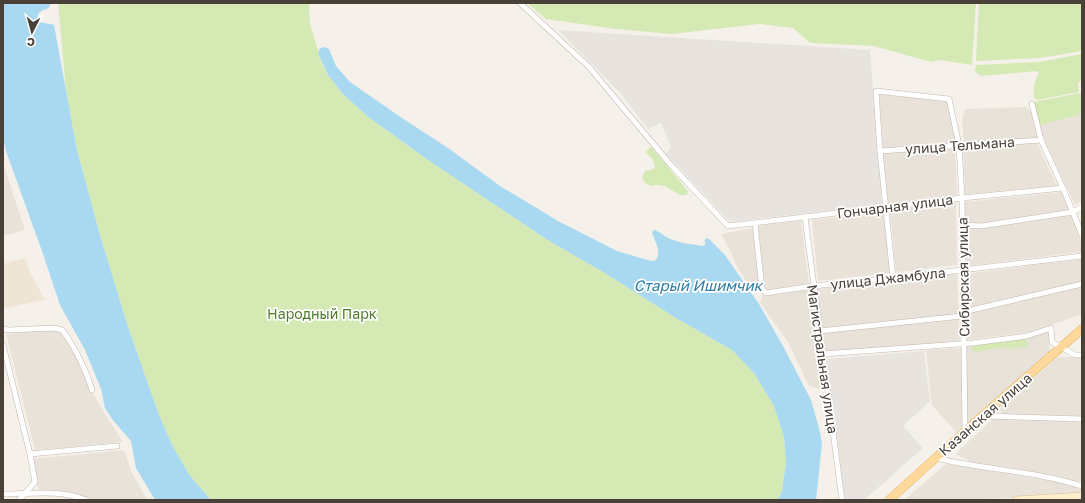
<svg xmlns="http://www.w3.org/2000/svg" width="1085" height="503" font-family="'Golos Text',sans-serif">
	<rect width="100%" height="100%" fill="#f5f1ea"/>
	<!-- residential -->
	<g fill="#e9e2d8">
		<polygon points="879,93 948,101 955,143 883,148"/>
		<polygon points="1025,107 1032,111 1038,138 964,142 962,120 965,109"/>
		<polygon points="1082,114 1082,201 1075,205 1044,139 1040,125"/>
		<polygon points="1037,143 1057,186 965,194 963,147"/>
		<polygon points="955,148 957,196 888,205 883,152"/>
		<polygon points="3,163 25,230 3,236"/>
		<polygon points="1062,192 1070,211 981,224 965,223 965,202"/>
		<polygon points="956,202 957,265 896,272 890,210"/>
		<polygon points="884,212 890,273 818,281 812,220"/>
		<polygon points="1072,215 1082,243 1082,252 966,266 965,227"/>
		<polygon points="801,221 809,284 765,290 758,226"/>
		<polygon points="754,228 761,290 753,292 736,265 731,252 721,234"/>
		<polygon points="1082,259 1082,282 966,309 966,274"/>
		<polygon points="957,274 959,315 821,329 817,289"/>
		<polygon points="1082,286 1082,314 1057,323 1030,332 966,340 966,314"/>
		<polygon points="809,290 815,333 824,390 809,386 788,342 760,303 762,295"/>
		<polygon points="959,317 960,341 826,353 823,332"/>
		<polygon points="54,329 61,330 87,376 93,393 100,406 123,442 35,450 6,334"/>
		<polygon points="1048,332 1050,352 967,424 966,346 1028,337"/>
		<polygon points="961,348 962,429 957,433 932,405 926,350"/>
		<polygon points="1058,357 1082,357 1082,416 1003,414 999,409"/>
		<polygon points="993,419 1082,422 1082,483 1065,478 1030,471 972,462 955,454"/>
		<polygon points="124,450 131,471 147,500 84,500 40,492 35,478 32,459"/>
		<polygon points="946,464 1065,483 1082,489 1082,495 964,500 904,500"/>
	</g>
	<!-- industrial -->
	<g fill="#e8e3df">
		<polygon points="558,30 870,50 882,204 730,222 666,154 671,147 661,123 648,129 620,93"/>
		<polygon points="924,351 930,401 903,426 923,448 864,500 845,500 827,359"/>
	</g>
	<!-- education -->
	<polygon fill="#eee5d4" points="25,258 30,272 45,300 5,308 3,300 3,264"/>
	<!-- green -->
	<g fill="#d5e9b4">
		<polygon points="58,3 309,3 310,24 321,61 328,75 343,94 367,116 428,160 546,239 603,272 676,318 732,350 754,373 774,406 784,437 786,463 782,491 778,500 211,500 190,476 172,445 159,415 127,324 100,235 77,150 66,91"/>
		<polygon points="527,3 976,3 972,65 940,60 931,62 874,46 810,43 793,28 759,24 671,34 616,29 546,19"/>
		<polygon points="979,3 1082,3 1082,51 1040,58 976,61"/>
		<path d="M1082 54V80L1078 83 1079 92 1037 100 1034 97C1032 88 1035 80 1039 72L1036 71 1016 73 981 76 975 72 976 65 1039 62Z"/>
		<polygon points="1080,93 1082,98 1082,114 1040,125 1034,102"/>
		<polygon points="651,147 688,191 687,195 680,195 665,186 657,185 651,186 644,182 642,177 645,171 654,169 655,166 652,158 645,152"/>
		<polygon points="1026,338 1028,344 1024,348 1018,347 1010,349 1004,347 974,352 971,348 972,346"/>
	</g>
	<!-- water -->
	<g fill="#a8d9f1">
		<path d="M3 3H50V6L47 9C42 10 38 12 37 18L40 22C45 24 49 23 54 25L77 150 100 235 127 324 159 415 172 445 190 476 211 500H155L136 468 131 441 112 419 105 408 101 389 85 350 60 305 43 254 6 151 3 138Z"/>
		<path d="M324 47 329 49 336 66 350 82 402 118 448 148 500 186 558 221 617 251 651 261 656 260C662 249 654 242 652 232L654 230C659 231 663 235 668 238 678 243 691 244 702 246L705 245V240L706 238 709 239 725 255 759 304 783 346 811 400 819 428 822 444 816 500H778L782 491 786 463 784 437 774 406 754 373 732 350 676 318 603 272 546 239 428 160 367 116 343 94 328 75 321 60 318 53 320 48Z"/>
	</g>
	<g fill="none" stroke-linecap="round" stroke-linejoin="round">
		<!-- minor casing -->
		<g stroke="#c1b8ad" stroke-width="6">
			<g id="minor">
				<polyline points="520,3 589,67 670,164 728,226 962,198 1063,188"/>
				<polyline points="1032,104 1041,140 1063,188 1082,235"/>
				<polyline points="880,151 1041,140"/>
				<polyline points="805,217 842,500"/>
				<polyline points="755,223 762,289 766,293 813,286 893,278 1082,256"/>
				<polyline points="962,225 981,226 1073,212 1082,207"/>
				<polyline points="893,278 880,151 876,91 949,99 959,145 962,198 965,432"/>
				<path d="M3 329 8 330 54 328 62 330C74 345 86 370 92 390"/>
				<polyline points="820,331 962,316 963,312 1082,284"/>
				<polyline points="3,345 30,454 35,482 19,500"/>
				<polyline points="823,354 973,343 1027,336 1051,328 1052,342 1075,355 1082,355"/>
				<polyline points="982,416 1082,419"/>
				<polyline points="30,454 117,446"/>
				<path d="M936 458C946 460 956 463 966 464 1005 471 1044 474 1082 486"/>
				<path d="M3 494C30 494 60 489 86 500"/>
			</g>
		</g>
		<!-- secondary casing -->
		<g stroke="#d5c09a" stroke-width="8">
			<polyline id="secondary" points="1016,500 1082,496"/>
		</g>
		<!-- primary casing -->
		<g stroke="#e4b569" stroke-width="9">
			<polyline id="primary" points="889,500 982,416 1082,329"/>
		</g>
		<!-- minor -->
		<use href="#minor" stroke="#fff" stroke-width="5"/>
		<!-- secondary -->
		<use href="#secondary" stroke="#feeecb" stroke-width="7"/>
		<!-- primary -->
		<use href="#primary" stroke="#fed99b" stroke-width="8"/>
	</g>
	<g text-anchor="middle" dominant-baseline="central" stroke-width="3.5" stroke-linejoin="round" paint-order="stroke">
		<!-- street labels -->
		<g font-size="14" fill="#494138" stroke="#fff">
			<text transform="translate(960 145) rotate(-4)">улица Тельмана</text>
			<text transform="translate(895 206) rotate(-7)">Гончарная улица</text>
			<text transform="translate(963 277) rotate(-91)">Сибирская улица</text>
			<text transform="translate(888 278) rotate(-6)">улица Джамбула</text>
			<text transform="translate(823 359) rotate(82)">Магистральная улица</text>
			<text transform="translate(985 414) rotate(-41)">Казанская улица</text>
		</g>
		<!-- park labels -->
		<g font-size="14" fill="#507c2a" stroke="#fff">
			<text x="322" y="313">Народный Парк</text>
		</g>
		<!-- water labels -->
		<g font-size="15" font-style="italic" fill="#2d7da6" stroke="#fff">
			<text x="698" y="285">Старый Ишимчик</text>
		</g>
	</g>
	<!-- border -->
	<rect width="1085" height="503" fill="none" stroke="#494138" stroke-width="8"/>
	<!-- north arrow -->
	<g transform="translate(32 32) rotate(186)" stroke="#ffffff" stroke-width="3" paint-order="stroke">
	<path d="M0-3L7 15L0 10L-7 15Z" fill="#494138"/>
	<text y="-6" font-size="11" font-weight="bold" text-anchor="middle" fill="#494138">С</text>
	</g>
</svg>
